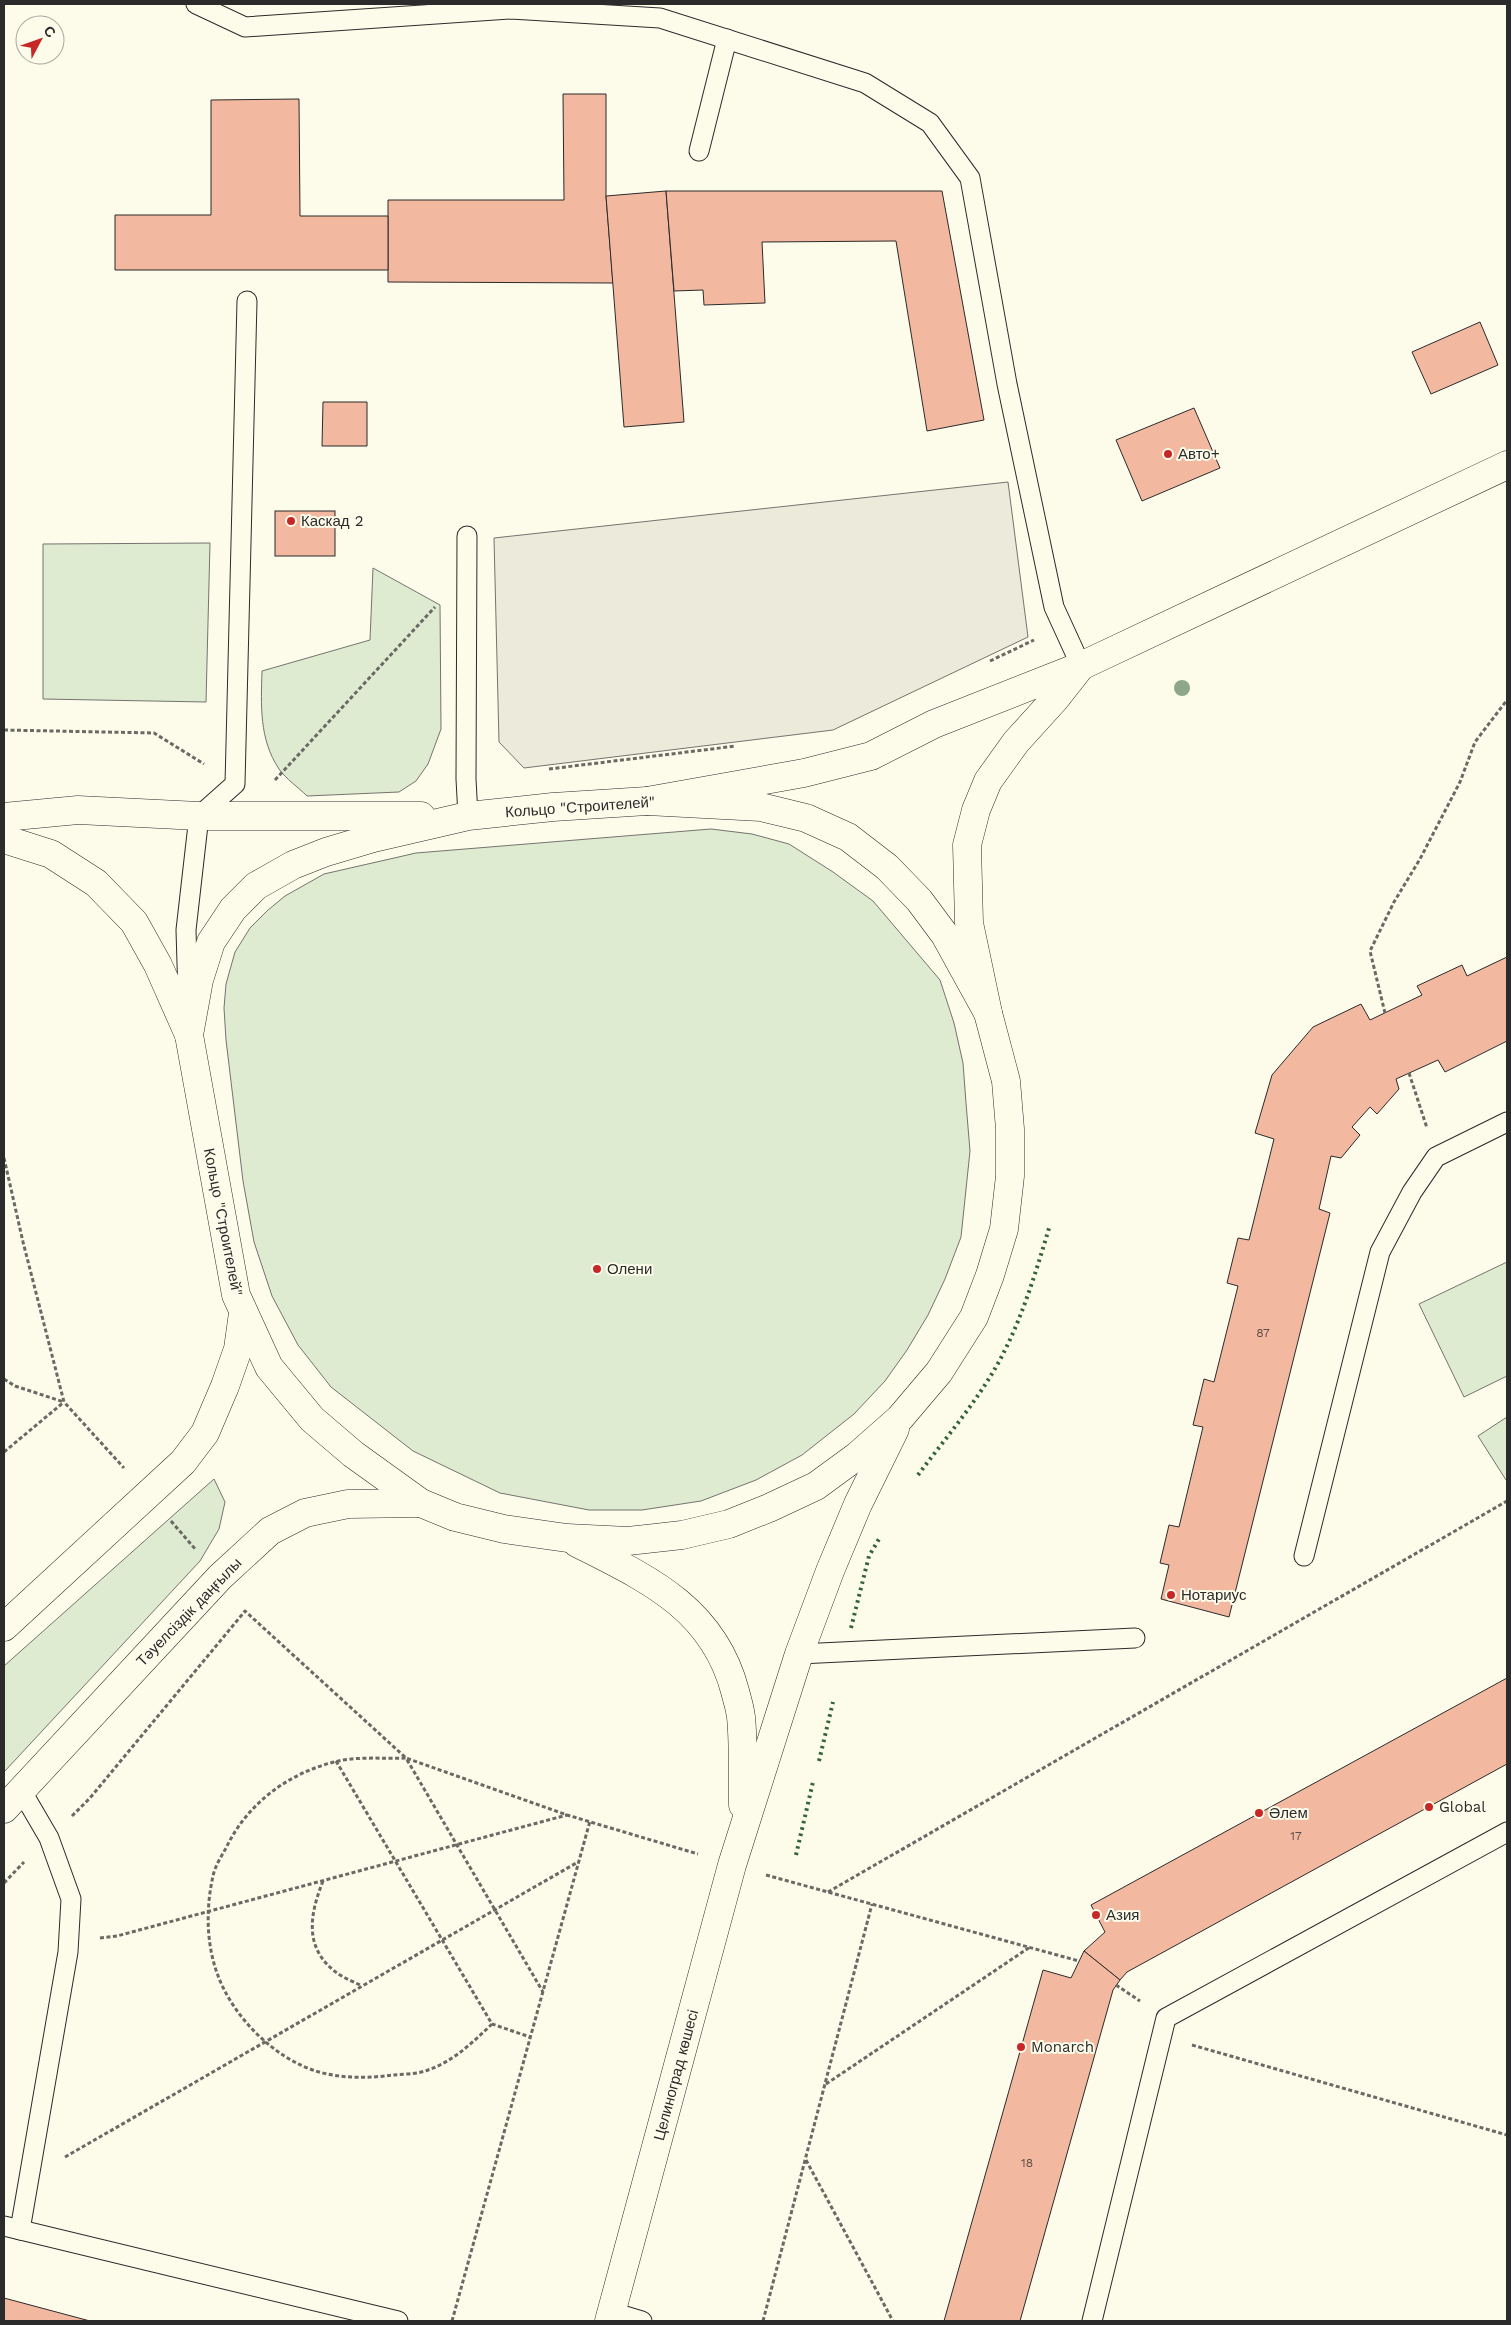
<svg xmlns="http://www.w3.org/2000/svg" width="1511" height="2325" font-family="'Work Sans',sans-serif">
	<rect width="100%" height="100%" fill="#fdfbea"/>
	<!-- green -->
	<g fill="#deebd1" stroke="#74746e">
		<polygon points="210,543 206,702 43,699 43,544"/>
		<path d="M373 568 440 605 441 729 428 764 416 781 399 792 307 796C298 787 286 779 279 769 259 739 261 705 262 671L370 640Z"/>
		<polygon points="711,829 752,834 789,844 833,872 873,901 940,980 954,1023 963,1063 966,1103 970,1151 961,1237 945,1279 928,1315 907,1350 885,1381 854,1414 802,1455 756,1480 701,1501 642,1510 589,1510 500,1493 413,1451 331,1387 298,1345 272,1296 254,1242 243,1181 226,1040 224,1008 226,984 235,952 250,928 268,910 285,896 324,874 416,853"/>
		<polygon points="1507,1262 1507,1376 1464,1397 1419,1304"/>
		<polygon points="1507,1417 1507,1480 1506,1480 1478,1436"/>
		<polygon points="214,1479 225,1502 219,1529 200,1561 4,1772 4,1666"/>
	</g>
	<!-- parking -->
	<polygon fill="#eceadb" stroke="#74746e" points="1008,482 1028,637 833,730 524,768 499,742 494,538"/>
	<!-- building -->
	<g fill="#f2b8a0" stroke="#2b2b2b">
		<polygon points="563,94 606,94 606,196 613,283 388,282 388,200 564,200"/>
		<polygon points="299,99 300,216 388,216 388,270 115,270 115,215 211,215 211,100"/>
		<polygon points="666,191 684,422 624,427 606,196"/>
		<polygon points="666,191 942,191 984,420 927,431 896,241 762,242 765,303 704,305 703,290 674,291"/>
		<polygon points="1480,322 1498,365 1431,394 1412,352"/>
		<polygon points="323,402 367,402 367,446 322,446"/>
		<polygon points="1194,408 1220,468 1142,501 1116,440"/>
		<rect x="275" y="511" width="60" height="45"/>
		<polygon points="1507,957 1507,1041 1445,1072 1438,1060 1396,1079 1399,1089 1377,1114 1370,1107 1352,1127 1360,1135 1341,1158 1331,1156 1319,1209 1330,1213 1229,1617 1161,1599 1169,1565 1160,1563 1169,1525 1179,1527 1203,1427 1193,1425 1204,1379 1214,1382 1238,1286 1227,1283 1238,1238 1249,1240 1274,1139 1255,1133 1272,1075 1313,1027 1361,1004 1370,1020 1422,995 1417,986 1462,965 1467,976"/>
		<polygon points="1507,1678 1507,1764 1127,1972 1120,1980 1084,1951 1105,1932 1091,1905"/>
		<polygon points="1084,1951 1120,1980 1113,1990 1020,2321 944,2321 1043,1970 1071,1978"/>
		<polygon points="4,2298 90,2321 4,2321"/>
	</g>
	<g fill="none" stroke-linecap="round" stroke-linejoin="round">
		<!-- service casing -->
		<g stroke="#2b2b2b" stroke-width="21">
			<g id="service">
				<polyline points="196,4 245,27 511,9 660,18 865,83 930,123 970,178 1007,384 1054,607 1081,666"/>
				<polyline points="699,151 727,39"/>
				<polyline points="467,536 466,779 468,816"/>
				<polyline points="188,997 186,930 199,816 235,784 247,301"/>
				<polyline points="1304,1556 1380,1252 1412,1192 1436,1157 1507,1122"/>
				<polyline points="799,1654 1135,1638"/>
				<polyline points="4,2226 398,2321"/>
				<polyline points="20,2230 68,1952 71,1899 49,1838 21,1790"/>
				<polyline points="612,2312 642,2321"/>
				<polyline points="1092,2321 1166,2018 1507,1832"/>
			</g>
		</g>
		<!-- tertiary casing -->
		<g stroke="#2b2b2b" stroke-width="29">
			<g id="tertiary">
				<polyline points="1081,666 1055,699 1016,742 988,781 976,810 967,845 969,923 988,1013 1006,1081 1010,1129 1010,1176 1004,1229 990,1275 974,1317 939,1372 900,1418 857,1456 816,1486 769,1508 729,1524 682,1535 628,1541 567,1538 504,1529 455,1517 421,1503 353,1454 312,1419 269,1367 236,1295 189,1035 199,980 211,942 233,909 256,886 293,865 326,852 373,838 468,816 553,807 647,801 804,773 871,756 934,724 1081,666 1507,465"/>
				<polyline points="4,817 78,810 199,816 421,816"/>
				<polyline points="4,839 51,854 96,883 134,922 158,965 189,1035"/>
				<path d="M577 1543C648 1579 713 1608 735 1691 737 1699 740 1708 741 1717 744 1746 742 1776 743 1805"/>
				<polyline points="4,1627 183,1462 205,1433 225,1386 238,1349 243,1313"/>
				<polyline points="4,1809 220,1577 270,1531 305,1513 348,1504 421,1503"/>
				<polyline points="609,2321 732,1865 799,1654 830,1571 858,1504 895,1429"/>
			</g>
		</g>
		<!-- secondary casing -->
		<g stroke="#2b2b2b" stroke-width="29">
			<polyline id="secondary" points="647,801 761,807 806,818 848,837 887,867 919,900 945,935 988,1013"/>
		</g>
		<!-- path -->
		<g stroke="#6a6964" stroke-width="3" stroke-dasharray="4 2.5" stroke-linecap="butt">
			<polyline points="990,661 1034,640"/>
			<polyline points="4,730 154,733 204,764"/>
			<polyline points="549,769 736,746"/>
			<polyline points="275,780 435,607"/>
			<polyline points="1385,1013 1370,951 1394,902 1420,859 1460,782 1475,742 1507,700"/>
			<polyline points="1409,1073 1427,1128"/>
			<polyline points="4,1158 23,1242 64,1402 124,1468"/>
			<polyline points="4,1379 15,1386 64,1402"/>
			<polyline points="4,1452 64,1402"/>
			<polyline points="171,1521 196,1550"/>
			<polyline points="336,1761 492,2024 530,2037"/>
			<polyline points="72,1816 90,1798 245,1611 406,1758 567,1815 698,1854"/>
			<polyline points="766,1875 1079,1961"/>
			<path d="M323 1881C310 1914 303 1948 337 1973 344 1978 354 1982 362 1986"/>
			<polyline points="4,1883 24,1862"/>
			<polyline points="828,1892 1507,1501"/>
			<polyline points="100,1938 117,1936 567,1815"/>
			<polyline points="1116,1985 1140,2001"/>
			<path d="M492 2024C473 2042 454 2061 428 2070 418 2074 405 2074 394 2075 370 2078 344 2079 319 2072 274 2059 232 2016 217 1973 206 1942 206 1907 213 1876 215 1866 221 1857 226 1848 247 1804 287 1774 334 1762 356 1756 383 1759 406 1758L543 1992"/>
			<polyline points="1192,2045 1507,2135"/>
			<polyline points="826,2084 1030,1947"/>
			<polyline points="65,2157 578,1862"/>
			<polyline points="806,2160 893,2321"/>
			<polyline points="452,2321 590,1821"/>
			<polyline points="763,2321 872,1904"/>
		</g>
		<!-- service -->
		<use href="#service" stroke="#fdfbea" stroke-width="19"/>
		<!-- tertiary -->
		<use href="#tertiary" stroke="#fdfbea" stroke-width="28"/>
		<!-- secondary -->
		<use href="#secondary" stroke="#fdfbea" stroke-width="28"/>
		<!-- hedge -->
		<g stroke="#34623c" stroke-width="4" stroke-dasharray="2.5 4" stroke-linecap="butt">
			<path d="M918 1475C947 1436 981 1397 1003 1354 1024 1313 1037 1268 1050 1225"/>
			<polyline points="851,1628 869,1556 879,1539"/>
			<polyline points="819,1761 833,1702"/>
			<polyline points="796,1855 813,1782"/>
		</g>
	</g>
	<!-- trees -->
	<circle fill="#8ea78a" cx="1182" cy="688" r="8"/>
	<!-- markers -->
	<g fill="#c62828" stroke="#fdfbea" stroke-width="2">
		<circle cx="1168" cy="454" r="5"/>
		<circle cx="291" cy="521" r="5"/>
		<circle cx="597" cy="1269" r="5"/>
		<circle cx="1171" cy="1595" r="5"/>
		<circle cx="1429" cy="1807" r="5"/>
		<circle cx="1259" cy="1813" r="5"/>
		<circle cx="1096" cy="1915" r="5"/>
		<circle cx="1021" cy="2047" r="5"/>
	</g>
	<g text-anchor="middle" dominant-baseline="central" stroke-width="4" stroke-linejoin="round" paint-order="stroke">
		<!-- number labels -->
		<g font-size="12" fill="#5d4e48">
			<text x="1263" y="1333">87</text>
			<text x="1296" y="1836">17</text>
			<text x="1027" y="2163">18</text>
		</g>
		<!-- poi labels -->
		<g font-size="15" fill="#2b2b2b" stroke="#fdfbea" text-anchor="start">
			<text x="1178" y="454">Авто+</text>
			<text x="301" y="521">Каскад 2</text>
			<text x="607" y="1269">Олени</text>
			<text x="1181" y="1595">Нотариус</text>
			<text x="1439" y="1807">Global</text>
			<text x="1269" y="1813">Әлем</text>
			<text x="1106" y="1915">Азия</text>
			<text x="1031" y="2047">Monarch</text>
		</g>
		<!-- street labels -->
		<g font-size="15" fill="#2b2b2b" stroke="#fdfbea">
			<text transform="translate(580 807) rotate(-4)">Кольцо "Строителей"</text>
			<text transform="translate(223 1222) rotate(79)">Кольцо "Строителей"</text>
			<text transform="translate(189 1612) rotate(-46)">Тәуелсіздік даңғылы</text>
			<text transform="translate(676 2075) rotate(-75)">Целиноград көшесі</text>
		</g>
	</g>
	<!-- border -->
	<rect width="1511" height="2325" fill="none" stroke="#2b2b2b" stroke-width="10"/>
	<!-- north arrow -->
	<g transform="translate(40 40) rotate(49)"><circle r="24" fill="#fdfbea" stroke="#a9a89e"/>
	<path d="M0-4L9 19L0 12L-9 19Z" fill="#c62828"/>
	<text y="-8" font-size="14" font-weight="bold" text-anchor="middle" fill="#2b2b2b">С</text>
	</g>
</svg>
